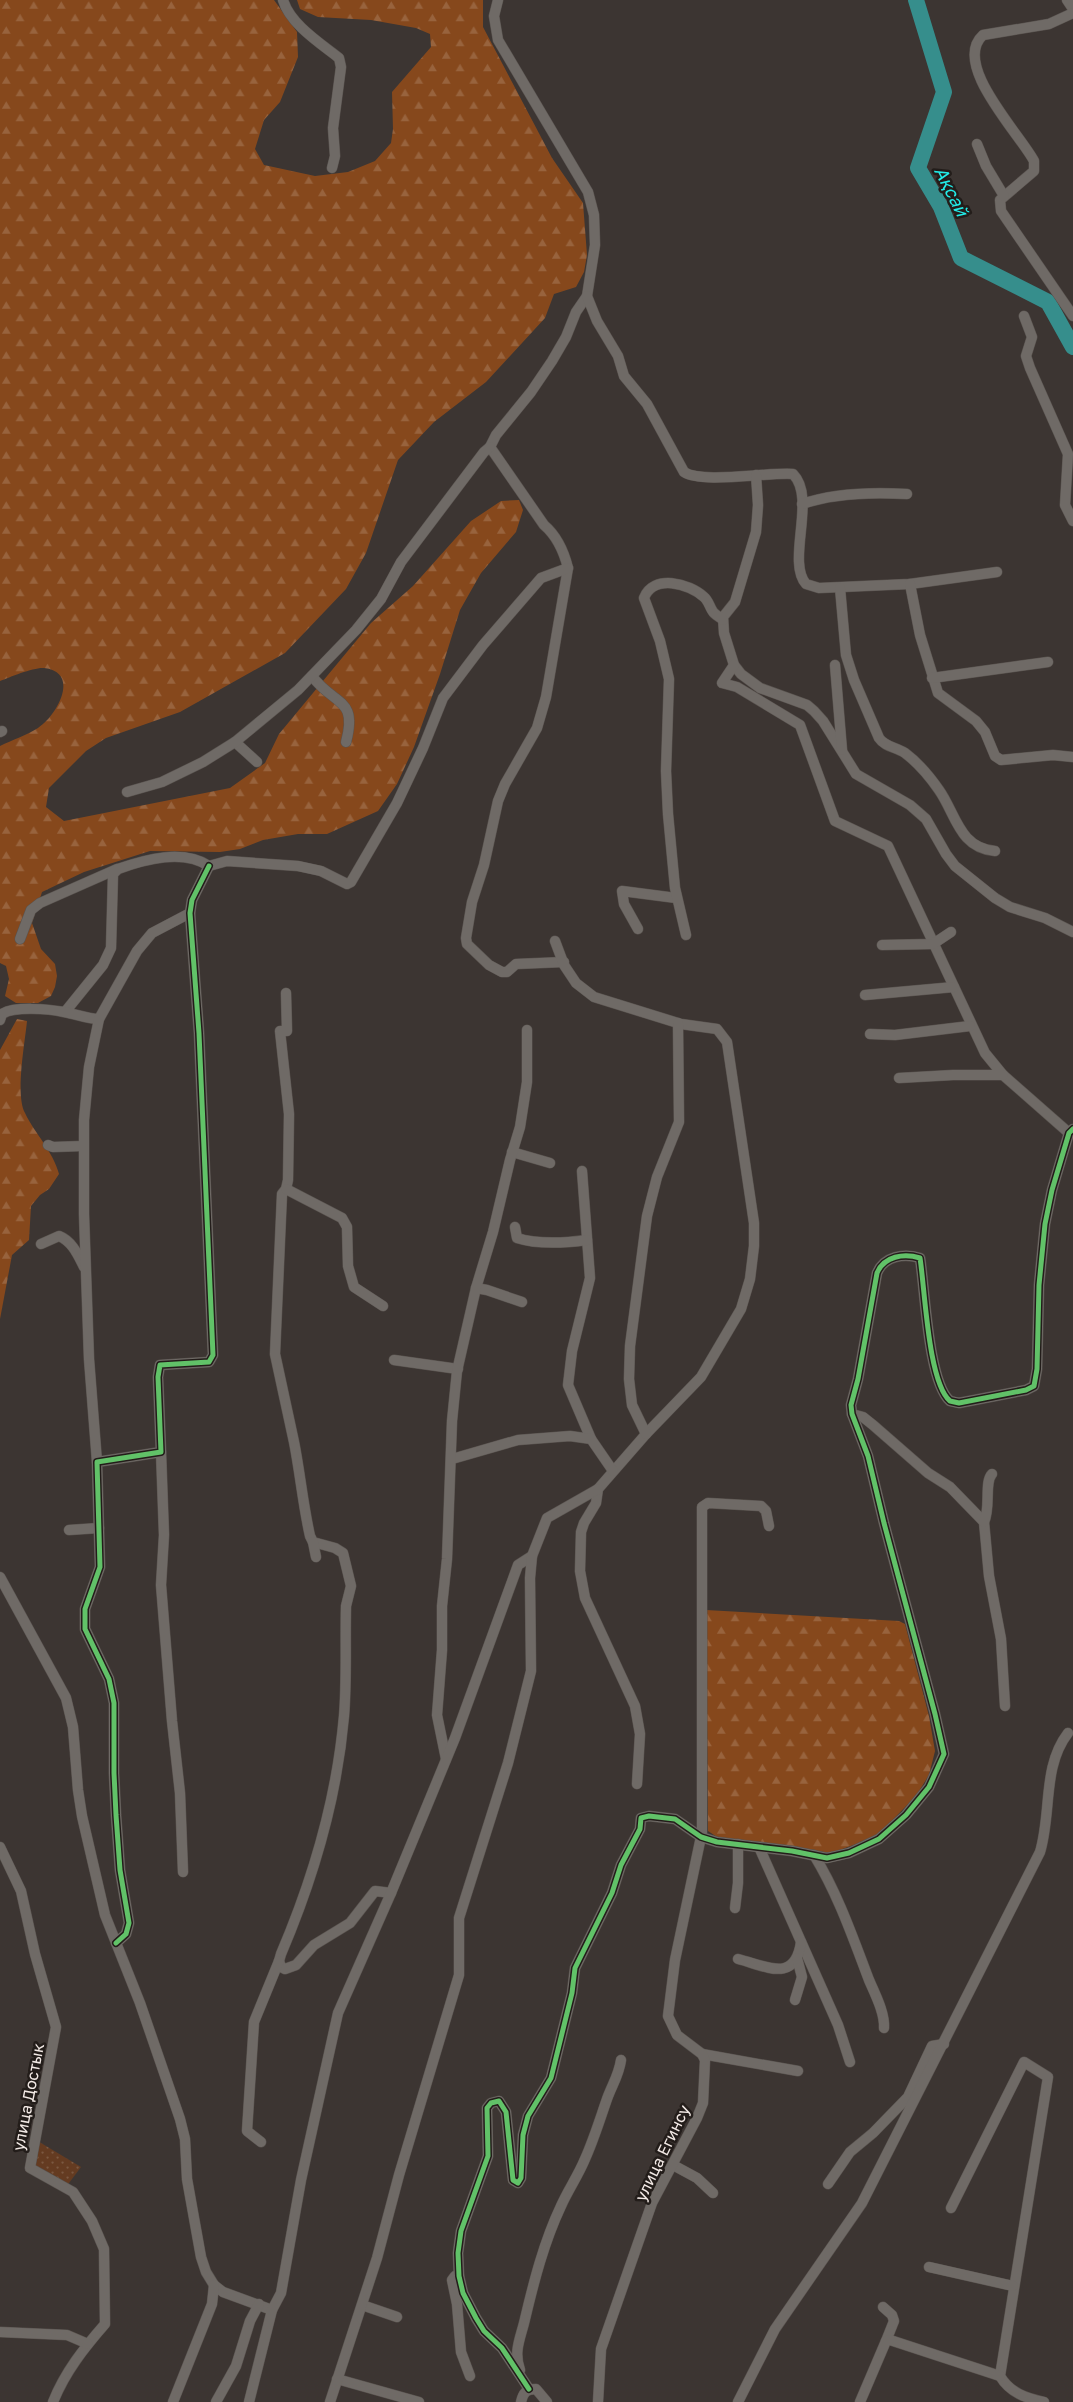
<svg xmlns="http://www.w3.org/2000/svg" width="1073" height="2402" font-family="'Golos Text',sans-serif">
	<defs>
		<pattern id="grass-dots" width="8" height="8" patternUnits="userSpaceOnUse" patternTransform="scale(1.25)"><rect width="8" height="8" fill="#643b21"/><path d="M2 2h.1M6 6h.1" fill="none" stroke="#7b5841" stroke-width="1.8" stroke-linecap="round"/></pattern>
		<pattern id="forest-firs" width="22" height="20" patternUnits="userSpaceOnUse" patternTransform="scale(1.25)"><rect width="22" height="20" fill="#86481c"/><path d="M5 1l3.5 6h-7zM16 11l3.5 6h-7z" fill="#98633d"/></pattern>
	</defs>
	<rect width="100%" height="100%" fill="#3c3532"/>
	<!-- grass -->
	<polygon fill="url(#grass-dots)" points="36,2140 81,2167 66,2187 31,2167"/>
	<!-- forest -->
	<g fill="url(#forest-firs)">
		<path d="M0 0H274L297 32 298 57 280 102 264 120 255 149 264 165 315 176 348 172 375 161 391 143 393 129 392 92 431 47 430 34 416 28 371 20 318 17 300 9 297 0H483V27L552 158 583 203 587 255 584 272 576 287 554 294 545 318 486 382 434 422 398 460 366 553 346 589 285 653 180 712 106 738 86 751 49 788 46 807 64 821 230 788 265 763 279 734 371 623 413 586 471 521 501 501 519 500 523 510 516 532 481 573 460 610 440 674 414 747 397 784 378 811 327 834H298L263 840 240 849 220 852 150 851 84 872 42 892 32 923 41 949 55 964 57 976 55 987 51 996 38 1003H16L5 996 9 979 6 966 0 963V746C12 740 27 735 38 728 57 716 81 672 44 668 34 667 10 677 0 681Z"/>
		<path d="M17 1019 27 1021C25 1042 15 1096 25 1113 35 1134 53 1151 59 1174L49 1189 40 1195 31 1206 29 1240 12 1255 0 1319V1050Z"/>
		<polygon points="706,1610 899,1621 905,1624 929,1716 935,1751 929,1775 916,1796 876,1837 831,1853 717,1837 708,1831"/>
	</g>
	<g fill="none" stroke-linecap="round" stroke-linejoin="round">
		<!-- river -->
		<polyline stroke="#368e8c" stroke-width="16" points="916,0 944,92 918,168 941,207 961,258 1048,302 1073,347"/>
		<!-- minor casing -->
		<g stroke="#59534f" stroke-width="11">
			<g id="minor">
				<path d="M283 0C290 24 320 43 339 58L341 67 333 128 335 156 332 168"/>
				<path d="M498 0 494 16 498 40 588 192 594 215 595 245 587 296 576 312 566 337 552 361 531 392 496 435 490 447 544 525C557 536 564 552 568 568L546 697 537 728 505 784 498 801 484 865 472 902 466 938 467 944 489 965 502 972H507L516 964 564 962"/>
				<polyline points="1067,0 1073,9"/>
				<path d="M1073 13 1049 24 983 35C951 64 1020 134 1034 161V171L1000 200 1001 211 1073 316"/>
				<polyline points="977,144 986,166 1004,196"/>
				<path d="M587 296 597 321 618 356 624 376 647 404 684 472C702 484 767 472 793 474 817 498 786 561 806 584L819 588 910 584 997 572"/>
				<polyline points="1024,316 1032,337 1026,356 1030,368 1068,454 1065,505 1073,521"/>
				<polyline points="756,475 758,505 756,532 735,602 723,617 724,633 734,665 741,674 760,688 807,705 814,711 823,721 856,774 910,805 926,819 946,854 955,866 995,898 1010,907 1045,918 1073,932"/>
				<path d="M802 504C834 493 873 492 907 494"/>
				<polyline points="910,584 920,635 938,693 976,721 985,732 995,756 1001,760 1053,755 1073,757"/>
				<path d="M840 588 846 655 854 680 879 738C885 747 896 747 905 753 917 762 930 777 939 790 956 814 959 848 995 851"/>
				<polyline points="734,665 722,683 737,687 800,725 835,821 888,846 985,1053 1003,1075 1069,1133"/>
				<polyline points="835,665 842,750"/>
				<path d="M312 676C334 706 358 697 346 742"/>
				<polyline points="932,678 1048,662"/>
				<polyline points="0,732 2,731"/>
				<polyline points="235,742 257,762"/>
				<polyline points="127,792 162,782 203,762 235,742 298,690 356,630 381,599 401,562 484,452 490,447"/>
				<polyline points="638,929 624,904 622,891 676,898"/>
				<path d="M686 935 675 888 668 814 666 771 669 679 660 641 644 598C653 574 689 583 704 597 709 601 710 609 714 613 717 616 721 618 723 620"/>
				<polyline points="20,939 31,910 40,903 117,869"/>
				<polyline points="555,941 564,965 576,983 594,997 681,1024 717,1029 727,1042 754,1223 754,1246 750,1279 741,1309 701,1377 646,1434 598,1489 596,1503 584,1523 581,1532 580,1571 585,1598 635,1706 640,1734 637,1784"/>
				<polyline points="882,945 933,944 951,932"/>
				<path d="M286 993 287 1031H280L289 1114 288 1180 286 1189 282 1194 275 1354 294 1442C300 1472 303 1505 310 1536L313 1542 335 1548 343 1553 351 1586 346 1606C345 1643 347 1679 344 1716 337 1797 313 1879 281 1954L279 1961 281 1967 285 1969 296 1965 314 1945 350 1923 375 1891 391 1893"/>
				<polyline points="865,995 954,987"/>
				<path d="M65 1012 103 965 111 948 113 874 118 869C146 859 183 849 209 866L227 861 298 866 321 871 347 884 351 882 397 803 423 748 443 698 483 645 541 578 568 568"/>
				<path d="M0 1020 2 1014C14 1006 49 1009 64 1012 76 1014 87 1019 99 1019"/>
				<polyline points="870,1034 895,1035 970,1026"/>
				<polyline points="899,1078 953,1075 1003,1075"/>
				<polyline points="48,1145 53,1147 83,1146"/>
				<polyline points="512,1152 550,1163"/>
				<polyline points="582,1171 590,1278 572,1351 568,1385 591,1439"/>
				<polyline points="286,1189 342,1218 347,1227 348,1266 354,1287 383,1306"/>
				<path d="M515 1227 517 1238C539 1245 565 1243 587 1240"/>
				<path d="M41 1244 59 1236C72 1241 78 1255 84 1267"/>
				<polyline points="476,1288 487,1290 522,1302"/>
				<polyline points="394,1360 458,1369"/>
				<polyline points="852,1414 863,1417 873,1425 928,1473 950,1487 984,1522 989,1576 1001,1639 1005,1706"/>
				<polyline points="646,1434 632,1405 629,1379 630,1346 647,1216 657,1177 679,1122 678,1023"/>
				<polyline points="161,1452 164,1535 161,1585 172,1721 180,1793 183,1872"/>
				<polyline points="452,1459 518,1440 570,1436 591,1439 613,1471"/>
				<polyline points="97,1462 89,1359 84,1214 84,1120 89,1067 99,1019 137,951 152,933 190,913"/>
				<path d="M984 1522C991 1508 984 1482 992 1474"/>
				<polyline points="69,1530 99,1528"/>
				<polyline points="313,1542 316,1557"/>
				<polyline points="0,1577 66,1698 73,1727 78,1790 82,1816 105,1915 140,2003 180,2119 185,2139 187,2179 201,2257 206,2272 214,2285 223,2292 272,2310"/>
				<polyline points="446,1759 437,1715 442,1650 442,1606 447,1559 452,1421 457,1371 476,1288 493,1232 510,1160 520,1127 527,1082 527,1030"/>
				<path d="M0 1847 21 1891 35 1954 56 2027 30 2168 73 2192 92 2221 104 2249 105 2324C84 2348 65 2372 53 2402"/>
				<polyline points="759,1847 838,2025 850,2062"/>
				<path d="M814 1855C838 1894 853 1938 869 1980 875 1994 885 2013 884 2028"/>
				<polyline points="735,1908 738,1883 738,1844"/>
				<polyline points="116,1943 126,1934 129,1923 120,1870 116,1815 114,1773 114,1703 109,1679 85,1629 85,1609 100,1567 97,1462 161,1452 158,1377 160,1365 209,1362 213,1355 199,1033 190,913 192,900 209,866"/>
				<path d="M738 1959C766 1966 795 1984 801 1942"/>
				<polyline points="795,2000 802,1977 797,1958"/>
				<polyline points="702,2054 798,2071"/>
				<polyline points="261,2142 247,2131 254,2022 279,1961"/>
				<polyline points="673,2165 697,2178 713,2193"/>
				<polyline points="828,2184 850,2152 873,2133 908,2097 932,2046 944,2044"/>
				<path d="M951 2208 1024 2062 1048 2077 1000 2376C1010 2393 1026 2398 1044 2402"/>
				<polyline points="929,2267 1013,2286"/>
				<polyline points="459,2276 455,2276 452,2280 457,2304 461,2352 470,2376"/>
				<polyline points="362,2305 397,2317"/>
				<polyline points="883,2307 892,2315 894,2321 886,2341"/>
				<polyline points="0,2332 67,2335 88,2344"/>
				<path d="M520 2370C513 2351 521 2337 525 2319 534 2281 544 2242 561 2206 568 2190 578 2176 585 2159 594 2139 600 2119 607 2099 612 2085 619 2075 621 2060"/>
				<polyline points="337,2379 419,2402"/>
				<path d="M529 2389 502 2348 484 2331 476 2318 463 2293 459 2276 458 2253 461 2231 488 2156 487 2108 491 2103 499 2101 506 2112 513 2180 518 2183 521 2178 523 2135 528 2116 551 2078 572 1993 575 1968 612 1893 621 1865 640 1829 641 1818 649 1816 675 1819 701 1837 717 1842 792 1851 827 1858 849 1853 879 1839 906 1815 929 1787 944 1754 935 1714 884 1523 868 1456 852 1414 851 1405 858 1379 877 1273C884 1256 904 1253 920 1258 925 1289 928 1382 950 1401L959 1403 1026 1390 1034 1386 1037 1369 1039 1285 1045 1224 1052 1190 1069 1133 1073 1129"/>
				<polyline points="173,2402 212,2304 214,2285"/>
				<polyline points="216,2402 236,2366 250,2321 259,2304"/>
				<polyline points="249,2402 272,2310 281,2293 301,2180 338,2013 391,1893 455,1738 518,1565 532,1556"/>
				<polyline points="330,2402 377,2258 399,2175 459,1975 459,1918 508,1763 531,1671 530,1578 532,1556 547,1518 598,1489"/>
				<path d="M521 2402C523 2393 526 2389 536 2389L547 2402"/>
				<polyline points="598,2402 601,2349 652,2203 697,2118 703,2103 705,2060 702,2054 677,2035 668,2016 675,1960 702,1832 702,1507 708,1503 761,1506 766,1511 769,1526"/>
				<path d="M738 2402 775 2329 862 2203 1040 1852C1052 1812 1042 1767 1068 1733"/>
				<polyline points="860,2402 886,2341 890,2340 1000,2376"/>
			</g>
		</g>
		<!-- minor -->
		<use href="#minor" stroke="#6f6a66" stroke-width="10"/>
		<!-- cycleway casing -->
		<g stroke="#231d1a" stroke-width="8">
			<g id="cycleway">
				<polyline points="116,1943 126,1934 129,1923 120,1870 116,1815 114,1773 114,1703 109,1679 85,1629 85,1609 100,1567 97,1462 161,1452 158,1377 160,1365 209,1362 213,1355 199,1033 190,913 192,900 209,866"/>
				<path d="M529 2389 502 2348 484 2331 476 2318 463 2293 459 2276 458 2253 461 2231 488 2156 487 2108 491 2103 499 2101 506 2112 513 2180 518 2183 521 2178 523 2135 528 2116 551 2078 572 1993 575 1968 612 1893 621 1865 640 1829 641 1818 649 1816 675 1819 701 1837 717 1842 792 1851 827 1858 849 1853 879 1839 906 1815 929 1787 944 1754 935 1714 884 1523 868 1456 852 1414 851 1405 858 1379 877 1273C884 1256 904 1253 920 1258 925 1289 928 1382 950 1401L959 1403 1026 1390 1034 1386 1037 1369 1039 1285 1045 1224 1052 1190 1069 1133 1073 1129"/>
			</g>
		</g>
		<!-- cycleway -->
		<use href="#cycleway" stroke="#61c268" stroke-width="5"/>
	</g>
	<g text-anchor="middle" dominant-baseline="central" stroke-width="5" stroke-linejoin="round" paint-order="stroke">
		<!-- street labels -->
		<g font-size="16" fill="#f3eae6" stroke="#231d1a">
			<text transform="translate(28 2097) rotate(-79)">улица Достык</text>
			<text transform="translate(662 2153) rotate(-64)">улица Егинсу</text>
		</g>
		<!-- water labels -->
		<g font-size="18" font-style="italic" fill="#22ebe8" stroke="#231d1a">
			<text transform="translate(952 191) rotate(63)">Ақсай</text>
		</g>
	</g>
</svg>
